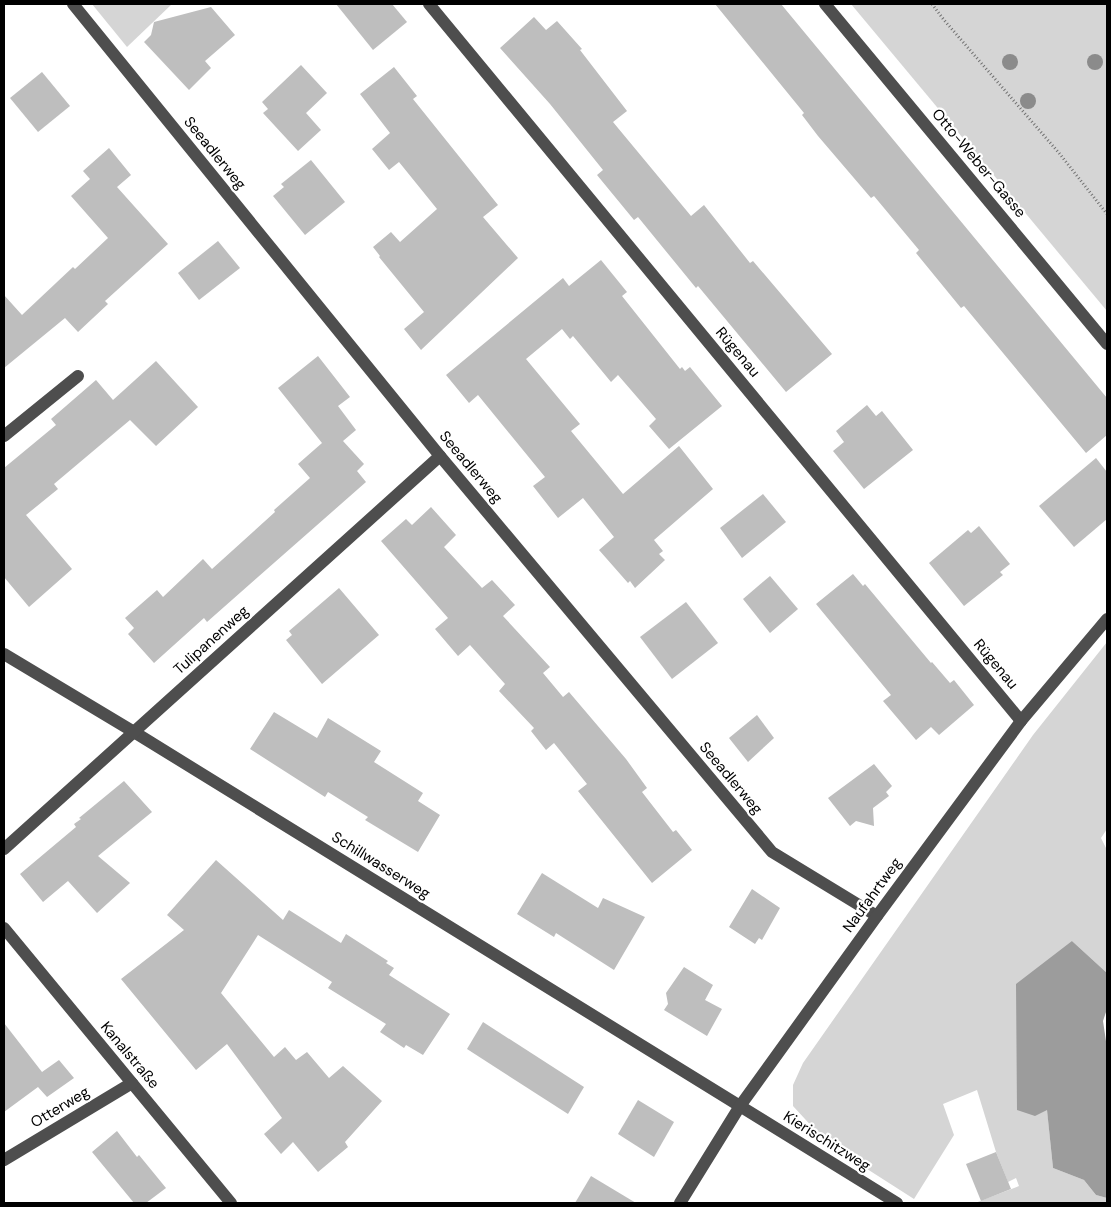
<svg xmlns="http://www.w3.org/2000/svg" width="1111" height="1207" font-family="'DM Sans',sans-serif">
	<rect width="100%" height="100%" fill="#fff"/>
	<!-- green -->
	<g fill="#d5d5d5">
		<polygon points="92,4 172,4 127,47"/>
		<polygon points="851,4 1107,4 1107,311"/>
		<polygon points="1107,642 1107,829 1101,838 1107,850 1107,973 1072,941 1047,1109 1053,1168 1084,1180 1096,1195 1107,1198 1107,1203 975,1203 1019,1186 1016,1178 1008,1182 996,1152 977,1090 943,1104 954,1135 914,1199 828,1144 793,1106 793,1085 803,1063 1033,735"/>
	</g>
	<!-- water -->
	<polygon fill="#9c9c9c" points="1072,941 1107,973 1107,1009 1103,1021 1107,1048 1107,1198 1096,1195 1084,1180 1053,1168 1047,1110 1035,1116 1017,1110 1016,984"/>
	<!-- building -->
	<g fill="#bebebe">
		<polygon points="336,4 392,4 407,22 373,50"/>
		<polygon points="715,4 781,4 1107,398 1107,435 1086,453 964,306 961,308 916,253 919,250 874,196 871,198 818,136 802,115 804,113"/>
		<polygon points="211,7 235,35 205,61 211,68 189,90 144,42 151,35 154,22"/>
		<polygon points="534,17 546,30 557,21 582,49 580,50 627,111 613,122 691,216 704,205 750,263 753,261 832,354 786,392 698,286 696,288 638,217 634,220 597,175 603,170 550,104 500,48"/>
		<polygon points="301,65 327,93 306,113 321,130 298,151 263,113 268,109 262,102"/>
		<polygon points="394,67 417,96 413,99 498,205 483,217 518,258 421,350 404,329 424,312 379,257 380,256 373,247 391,232 400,242 437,209 399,162 389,170 372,149 390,133 360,94"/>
		<polygon points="42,72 70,106 38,132 10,98"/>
		<polygon points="109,148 131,175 117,187 168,244 105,301 108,304 78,332 65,318 4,368 4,295 22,315 73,267 75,269 108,238 71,196 90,179 83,171"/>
		<polygon points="311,160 345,202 305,235 273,196 284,187 281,184"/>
		<polygon points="218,241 240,268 199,300 178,273"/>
		<polygon points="601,260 627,292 622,296 680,369 682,367 685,371 690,367 722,406 669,449 649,426 656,419 618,375 611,382 573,336 570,339 562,329 526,359 580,424 571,431 623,494 679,446 713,489 654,540 663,551 659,554 665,560 635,588 630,581 628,583 599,550 614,537 583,498 558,518 533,486 545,477 478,395 469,403 446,375 563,278 569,286"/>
		<polygon points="318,356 350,397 338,406 356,430 343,441 364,464 357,471 366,482 207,622 204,618 154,663 128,634 134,628 125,618 157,590 163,597 203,559 212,569 275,512 274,510 310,478 298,464 322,443 278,388"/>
		<polygon points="156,361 198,407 156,446 130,420 54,484 58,489 26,515 72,569 29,607 4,577 4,468 56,425 51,419 96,380 113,400"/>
		<polygon points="867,405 876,416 882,411 913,450 864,489 833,451 844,442 836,431"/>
		<polygon points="1096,458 1107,472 1107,519 1074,547 1039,506"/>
		<polygon points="763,494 786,522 742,558 720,528"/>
		<polygon points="431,507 456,535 444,547 482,588 492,580 515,605 503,616 550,667 543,673 563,697 569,692 626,759 647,788 642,792 673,832 676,830 692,850 652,883 578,791 587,784 554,743 546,750 531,731 534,728 499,691 505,684 470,645 458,656 435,629 448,618 381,541 406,519 412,525"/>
		<polygon points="979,526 1010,564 1000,572 1003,575 964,606 929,563 968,530 971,533"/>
		<polygon points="853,574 863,586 865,584 931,663 932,662 950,683 954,680 974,705 939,735 931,727 916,740 883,701 891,695 816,604"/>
		<polygon points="770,576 798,609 770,633 743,599"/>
		<polygon points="339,588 379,635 322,684 286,640 292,635 289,631"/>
		<polygon points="686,602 718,643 672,679 640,637"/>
		<polygon points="274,712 317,738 328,718 381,751 374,762 423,793 418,801 440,815 418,852 365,820 368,817 328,792 325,797 250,749"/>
		<polygon points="757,715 774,738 748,762 729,738"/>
		<polygon points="874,764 892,786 886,792 889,796 873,808 874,826 856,821 850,826 828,798"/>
		<polygon points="124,781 152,812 98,856 130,883 97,913 68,881 43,902 20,874 76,827 74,824 81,819 79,818"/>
		<polygon points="216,860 283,920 289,910 341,943 346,934 388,961 386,963 394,968 389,975 450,1014 423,1055 406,1045 404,1048 380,1032 386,1024 328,988 332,982 258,935 221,993 274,1057 285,1047 296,1060 307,1052 329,1078 343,1066 382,1101 345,1142 348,1147 318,1172 293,1142 281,1154 264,1134 282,1118 227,1044 196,1070 121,979 184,930 167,915"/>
		<polygon points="542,873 598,908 603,898 645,917 614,970 556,933 554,937 517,914"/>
		<polygon points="752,889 780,908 762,940 759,938 755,944 729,927"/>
		<polygon points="684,967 713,985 705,1000 722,1009 707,1036 664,1010 668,1004 666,993"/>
		<polygon points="483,1022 584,1087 568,1114 467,1049"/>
		<polygon points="4,1023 42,1072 59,1060 74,1078 47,1097 38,1087 4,1112"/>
		<polygon points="638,1100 674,1122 654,1157 618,1134"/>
		<polygon points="117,1131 137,1157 139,1155 166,1188 146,1203 134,1203 92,1152"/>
		<polygon points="996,1152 1011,1189 981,1201 966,1164"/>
		<polygon points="591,1176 636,1203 575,1203"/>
	</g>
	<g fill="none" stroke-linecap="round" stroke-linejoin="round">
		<!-- path -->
		<polyline stroke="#707070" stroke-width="3" stroke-dasharray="1 2.5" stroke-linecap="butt" points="932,4 944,20 1059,153 1107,214"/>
		<!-- minor -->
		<g stroke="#4e4e4e" stroke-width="12">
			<polyline points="73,4 440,456 772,852 877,916"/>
			<polyline points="429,4 1021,721"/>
			<polyline points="825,4 1107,344"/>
			<polyline points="4,436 78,376"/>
			<polyline points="4,654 134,732 897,1203"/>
			<polyline points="4,849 440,456"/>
			<polyline points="4,928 231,1203"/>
			<polyline points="4,1160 132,1083"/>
			<polyline points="680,1203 740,1106 877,916 1021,721 1107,619"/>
		</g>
	</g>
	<!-- trees -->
	<g fill="#8b8b8b">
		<circle cx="1010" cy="62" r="8"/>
		<circle cx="1095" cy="62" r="8"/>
		<circle cx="1028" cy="101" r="8"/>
	</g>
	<g text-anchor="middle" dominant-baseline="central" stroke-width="4.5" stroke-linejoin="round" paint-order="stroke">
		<!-- street labels -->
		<g font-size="15" fill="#000" stroke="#fff">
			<text transform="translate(215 153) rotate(51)">Seeadlerweg</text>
			<text transform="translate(979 163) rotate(50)">Otto-Weber-Gasse</text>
			<text transform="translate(738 352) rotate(50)">Rügenau</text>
			<text transform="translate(471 467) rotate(50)">Seeadlerweg</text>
			<text transform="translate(211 640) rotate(-42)">Tulipanenweg</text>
			<text transform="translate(996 664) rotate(50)">Rügenau</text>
			<text transform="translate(731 778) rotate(50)">Seeadlerweg</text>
			<text transform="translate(381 865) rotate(32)">Schillwasserweg</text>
			<text transform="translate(872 895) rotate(-54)">Naufahrtweg</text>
			<text transform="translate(130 1055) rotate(50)">Kanalstraße</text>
			<text transform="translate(60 1107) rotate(-31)">Otterweg</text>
			<text transform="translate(827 1141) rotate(32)">Kierischitzweg</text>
		</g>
	</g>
	<!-- border -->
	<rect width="1111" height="1207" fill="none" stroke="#000000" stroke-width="10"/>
</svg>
